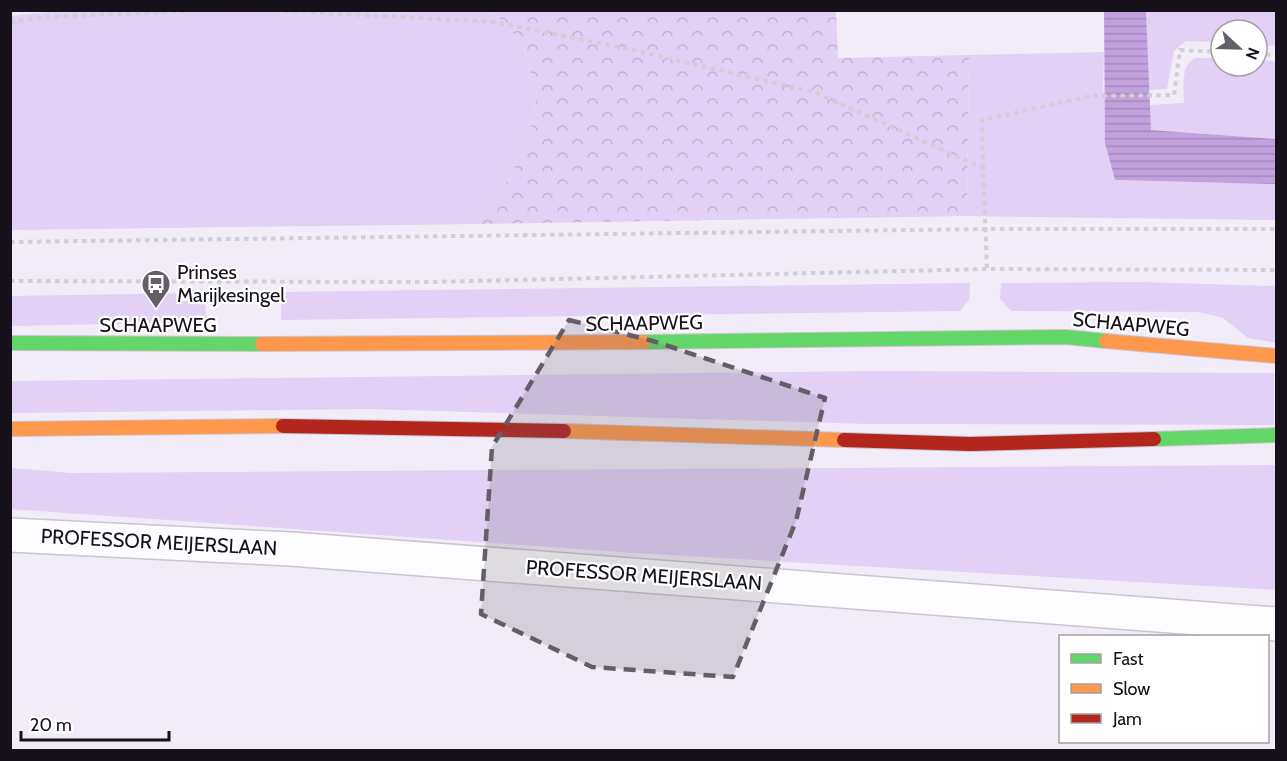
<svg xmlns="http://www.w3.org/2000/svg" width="1287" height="761" font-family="Cabin,sans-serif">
	<defs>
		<pattern id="forest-crowns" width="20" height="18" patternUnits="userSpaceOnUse" patternTransform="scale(1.5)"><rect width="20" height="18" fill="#e2d1f4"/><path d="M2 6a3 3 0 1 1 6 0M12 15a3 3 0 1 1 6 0" fill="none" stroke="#c1b2d1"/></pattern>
		<pattern id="water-rules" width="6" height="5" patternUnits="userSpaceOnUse" patternTransform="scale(1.5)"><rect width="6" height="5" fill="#c1a2de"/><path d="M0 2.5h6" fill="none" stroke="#a58abe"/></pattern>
	</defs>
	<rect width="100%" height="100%" fill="#f1ecf7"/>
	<!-- grass -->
	<g fill="#e2d1f4">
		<polygon points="68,10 461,10 494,13 523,44 537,97 531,130 511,176 476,224 11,230 10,16"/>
		<polygon points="1146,11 1276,11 1276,46 1257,45 1257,30 1221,30 1221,42 1186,41 1174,51 1167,89 1149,90"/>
		<polygon points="1104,52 1103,88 1115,180 1276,184 1276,220 967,216 969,55"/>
		<path d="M1195 58H1221V66H1257V60L1276 61V139L1151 130 1150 105 1184 103C1184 87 1180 66 1195 58Z"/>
		<polygon points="1139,282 1276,286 1276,343 1248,338 1223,318 1199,312 1011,311 1000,299 1001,283"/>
		<polygon points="970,283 969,300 960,311 281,320 281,292"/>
		<polygon points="205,293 206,322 11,326 11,296"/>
		<polygon points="880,371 1274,373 1274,425 867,424 369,409 11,413 10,381"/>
		<polygon points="1276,465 1276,590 634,553 10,509 11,468 71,473"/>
	</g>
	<!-- forest -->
	<polygon fill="url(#forest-crowns)" points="461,11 836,11 838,58 969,55 967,216 476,224 511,176 531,130 537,97 523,44 494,13"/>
	<!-- water -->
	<polygon fill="url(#water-rules)" points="1104,11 1146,11 1151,130 1276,139 1276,184 1115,180 1105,143"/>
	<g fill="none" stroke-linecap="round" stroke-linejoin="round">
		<!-- street casing -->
		<g stroke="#cac5d0" stroke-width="36">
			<polyline id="street" points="10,535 291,549 1276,624"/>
		</g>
		<!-- fast casing -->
		<g stroke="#cac5d0" stroke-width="16">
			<g id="fast">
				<polyline points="643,342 1066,337 1106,341"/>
				<polyline points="10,343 262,344"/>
				<polyline points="1154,439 1276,435"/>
			</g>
		</g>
		<!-- slow casing -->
		<g stroke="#cac5d0" stroke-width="16">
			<g id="slow">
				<polyline points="1106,341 1276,356"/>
				<polyline points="262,344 643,342"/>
				<polyline points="10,429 283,426"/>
				<polyline points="564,431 844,440"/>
			</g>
		</g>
		<!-- jam casing -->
		<g stroke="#cac5d0" stroke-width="16">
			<g id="jam">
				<polyline points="283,426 564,431"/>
				<polyline points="844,440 970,444 1154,439"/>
			</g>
		</g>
		<!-- path -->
		<g stroke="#d1cfd3" stroke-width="4" stroke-dasharray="4.5 4.5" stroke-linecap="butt">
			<polyline points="266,10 495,22 633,50 814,92 983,168 987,269"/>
			<polyline points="10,22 47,17 213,10"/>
			<polyline points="1257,54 1276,55"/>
			<polyline points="983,168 982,120 1091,96 1174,95 1180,50 1221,52"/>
			<polyline points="10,242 985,229 1276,229"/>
			<polyline points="10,281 429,282 987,269 1276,270"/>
		</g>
		<!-- street -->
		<use href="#street" stroke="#fdfcfe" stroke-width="33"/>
		<!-- fast -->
		<use href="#fast" stroke="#63d668" stroke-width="14"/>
		<!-- slow -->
		<use href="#slow" stroke="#ff974d" stroke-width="14"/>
		<!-- jam -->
		<use href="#jam" stroke="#b3261e" stroke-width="14"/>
	</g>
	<!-- marked area -->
	<path fill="#635e68" fill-opacity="0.2" stroke="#635e68" stroke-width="4.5" stroke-dasharray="12 8" stroke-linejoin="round" d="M569 320 653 341 825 398 796 521 733 677 592 667 481 614 492 447Z"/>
	<!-- icons -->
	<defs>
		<g id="bus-pin" transform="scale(1.5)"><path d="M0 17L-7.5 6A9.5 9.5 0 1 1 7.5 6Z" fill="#635e68" stroke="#fff"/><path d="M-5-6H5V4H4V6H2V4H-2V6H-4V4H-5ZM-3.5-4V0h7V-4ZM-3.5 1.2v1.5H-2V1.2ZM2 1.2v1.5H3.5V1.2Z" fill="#fff"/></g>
	</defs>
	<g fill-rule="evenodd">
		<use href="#bus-pin" x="156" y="284"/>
	</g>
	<g text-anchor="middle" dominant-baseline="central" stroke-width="4.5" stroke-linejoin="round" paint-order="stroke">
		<!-- poi labels -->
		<g font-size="20" fill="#16111b" stroke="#fff" text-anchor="start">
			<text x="177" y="272">Prinses<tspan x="177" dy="23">Marijkesingel</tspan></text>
		</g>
		<!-- street labels -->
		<g font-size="20" fill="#16111b" stroke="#fff">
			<text transform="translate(644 323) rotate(-1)">SCHAAPWEG</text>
			<text transform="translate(1131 324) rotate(5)">SCHAAPWEG</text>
			<text x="158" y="325">SCHAAPWEG</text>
			<text transform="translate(159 542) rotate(3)">PROFESSOR MEIJERSLAAN</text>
			<text transform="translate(644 575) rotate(4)">PROFESSOR MEIJERSLAAN</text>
		</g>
	</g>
	<!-- border -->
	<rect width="1287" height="761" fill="none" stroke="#16111b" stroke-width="24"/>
	<!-- legend -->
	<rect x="1059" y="635" width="210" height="108" fill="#ffffff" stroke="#a2a0a4" stroke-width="1.5"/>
	<rect x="1071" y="654" width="30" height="9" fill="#63d668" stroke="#a2a0a4" stroke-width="1.5"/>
	<text x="1113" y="665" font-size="18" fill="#16111b">Fast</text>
	<rect x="1071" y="684" width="30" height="9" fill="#ff974d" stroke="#a2a0a4" stroke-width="1.5"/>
	<text x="1113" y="695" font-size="18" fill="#16111b">Slow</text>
	<rect x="1071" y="714" width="30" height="9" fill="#b3261e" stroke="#a2a0a4" stroke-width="1.5"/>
	<text x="1113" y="725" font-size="18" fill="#16111b">Jam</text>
	<!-- north arrow -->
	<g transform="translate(1239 48) rotate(112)"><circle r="28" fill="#ffffff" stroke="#a2a0a4" stroke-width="1.5"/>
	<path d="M0-4.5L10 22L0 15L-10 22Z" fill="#635e68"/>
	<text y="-9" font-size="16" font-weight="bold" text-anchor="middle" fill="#16111b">N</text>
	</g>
	<!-- scale -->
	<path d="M21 731v9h148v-9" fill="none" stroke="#16111b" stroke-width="3"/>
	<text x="30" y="731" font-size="18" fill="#16111b" stroke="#ffffff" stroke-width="4.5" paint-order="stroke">20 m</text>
</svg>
